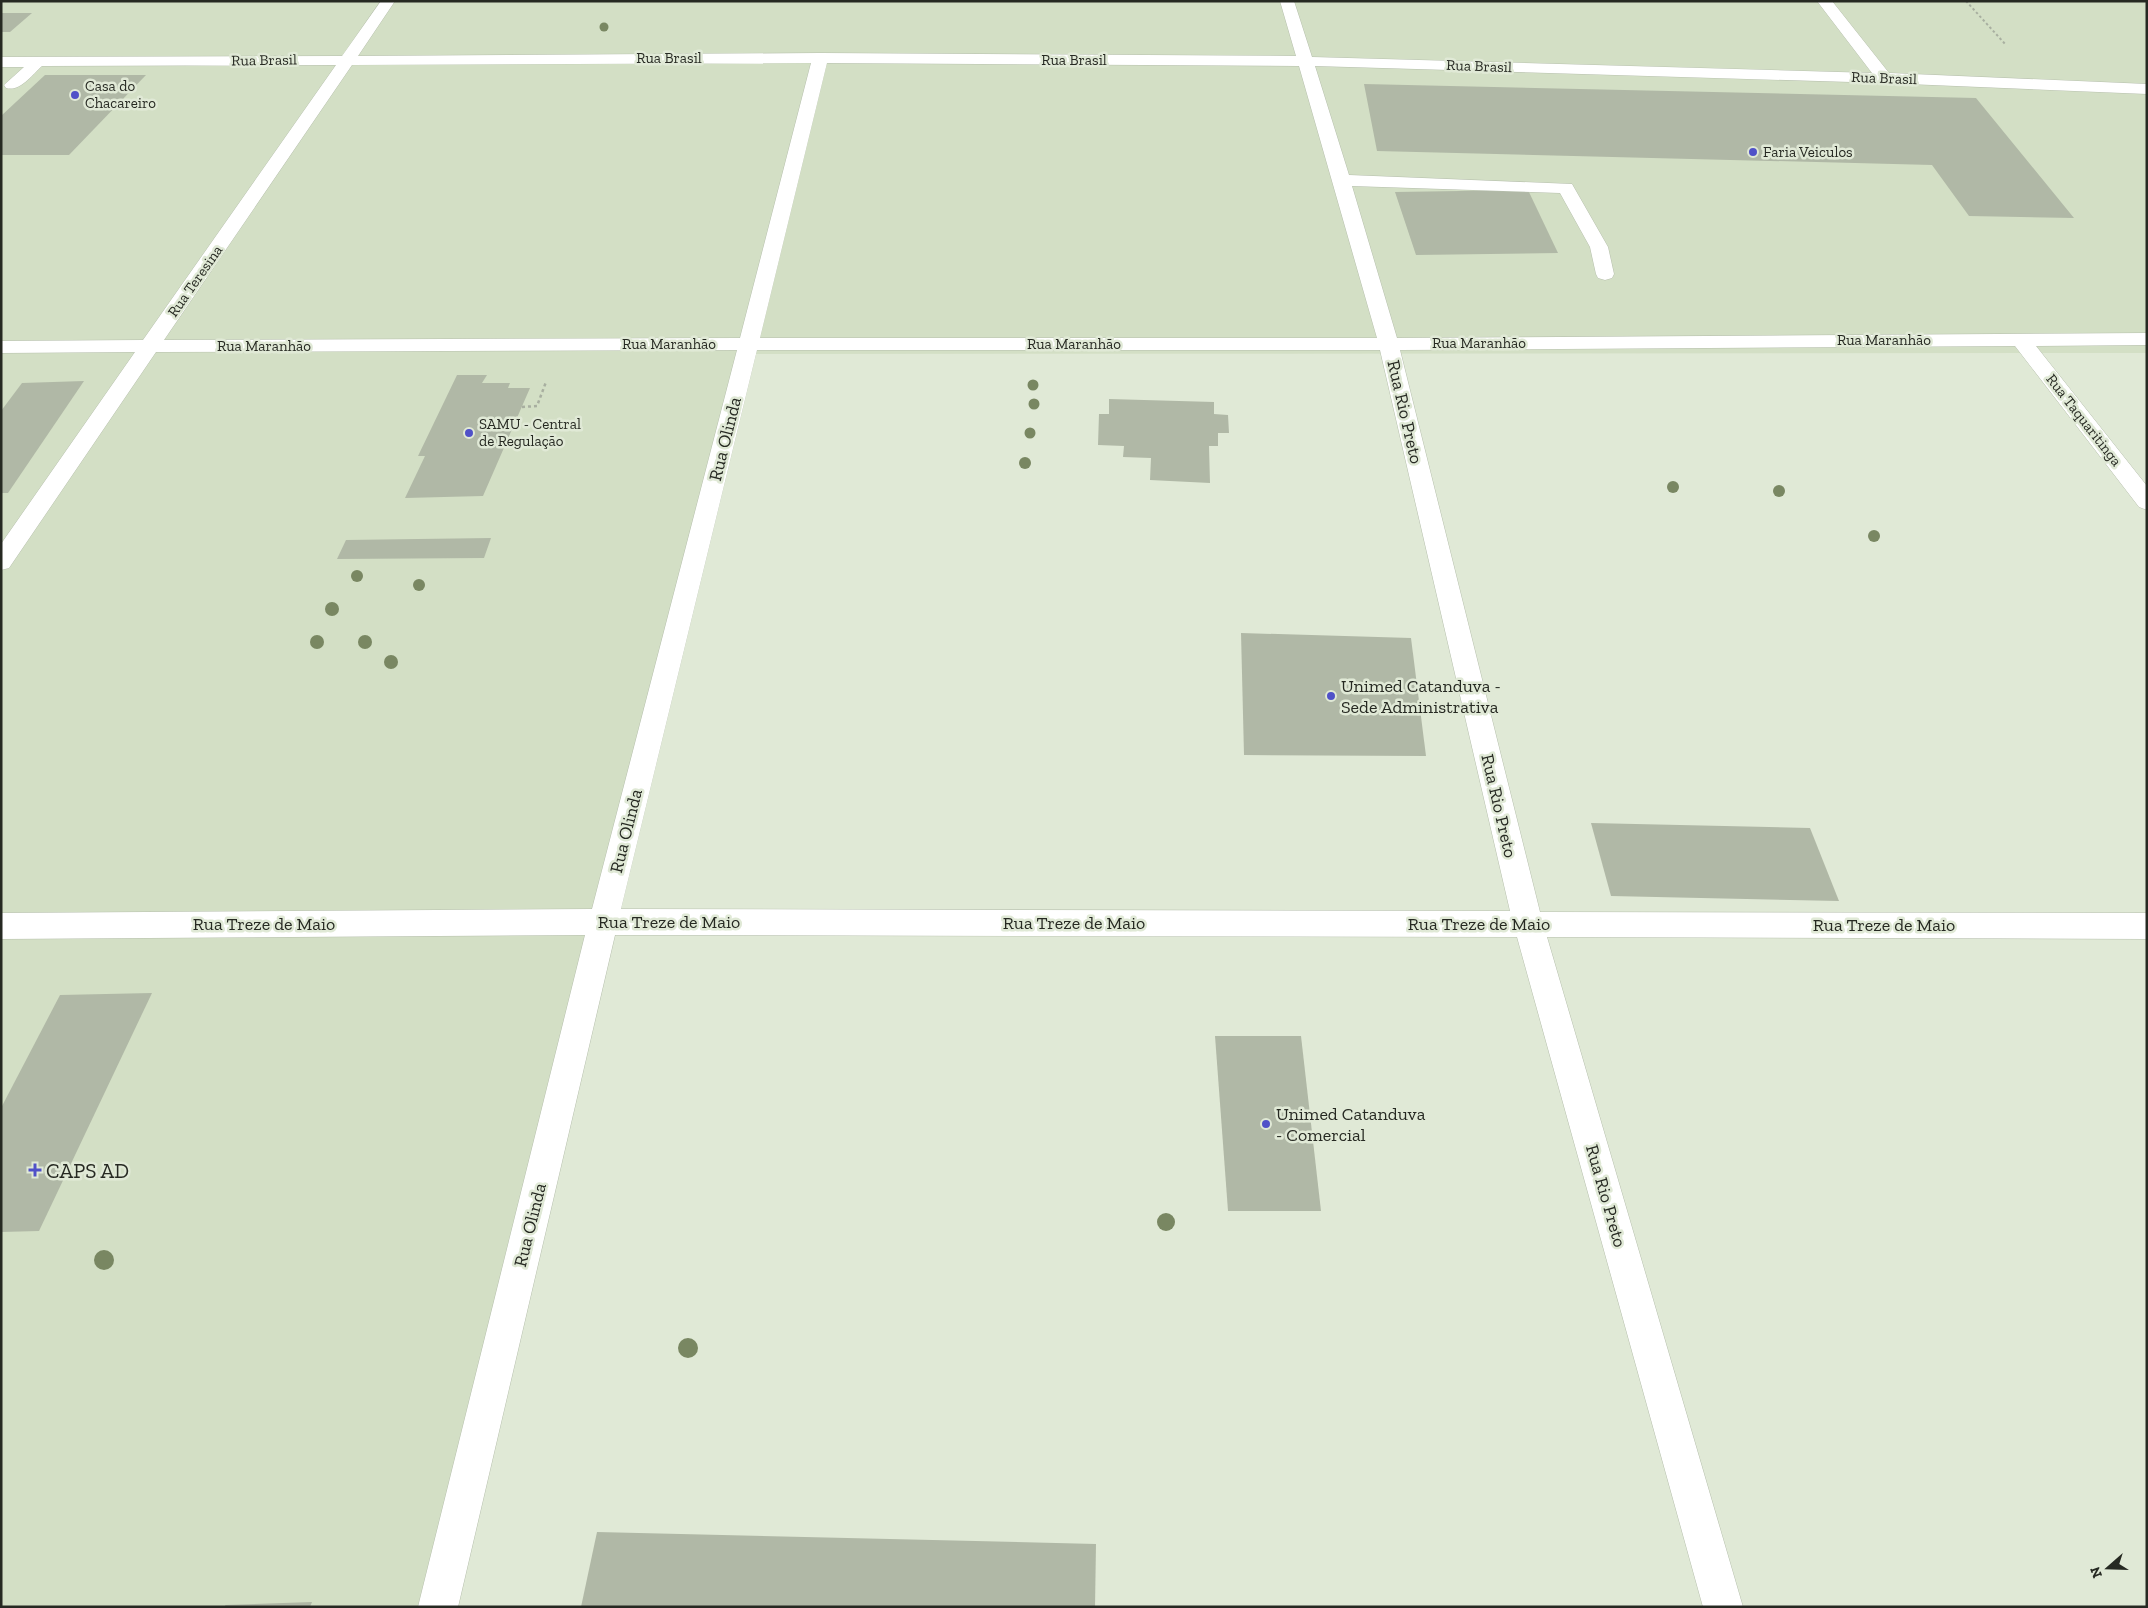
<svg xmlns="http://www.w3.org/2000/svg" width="2148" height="1608" font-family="'Zilla Slab',serif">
	<rect width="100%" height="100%" fill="#e0e9d6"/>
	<!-- built -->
	<polygon fill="#d3dfc5" points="1,1 2147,1 2147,353 752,354 441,1607 1,1607"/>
	<!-- building -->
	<g fill="#b0b8a6">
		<polygon points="1,13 32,13 10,32 1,32"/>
		<polygon points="45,75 146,75 69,155 1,155 1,116"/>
		<polygon points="1364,84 1976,98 2074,218 1969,216 1932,165 1377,151"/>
		<polygon points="1528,190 1558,253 1416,255 1395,192"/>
		<polygon points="457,375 487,375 482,383 510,383 508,388 530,388 483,496 405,498 425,456 418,456"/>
		<polygon points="84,381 8,493 1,493 1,411 22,383"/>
		<polygon points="1109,399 1214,402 1214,414 1228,415 1229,433 1218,433 1218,446 1209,446 1210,483 1150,480 1151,458 1123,457 1124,446 1098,445 1099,414 1109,414"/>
		<polygon points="491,538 484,558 337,559 346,540"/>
		<polygon points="1241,633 1411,638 1426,756 1244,755"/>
		<polygon points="1591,823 1810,828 1839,901 1611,896"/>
		<polygon points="152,993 39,1231 1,1232 1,1108 60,995"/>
		<polygon points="1215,1036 1301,1036 1321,1211 1228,1211"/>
		<polygon points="597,1532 1096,1544 1095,1607 581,1607"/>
		<polygon points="312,1602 310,1607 226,1607 225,1605"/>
	</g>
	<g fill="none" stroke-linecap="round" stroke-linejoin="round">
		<!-- minor casing -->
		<g stroke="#b6bfad" stroke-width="1">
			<path id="minor" d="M381 1H395L358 56 820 53 1296 56 1280 1H1294L1312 57 1872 73 1817 1H1832L1889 73 2147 84V94L1884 83 1315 66 1349 175 1572 184 1608 247 1614 274 1612 278 1605 280 1598 278 1596 274 1590 247 1560 193 1352 186 1397 338 2147 333V345L2036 346 2147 486V510L2139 507 2015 346 1400 350 1540 912 2147 913V939L1547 937 1743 1607H1703L1517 937 615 935 458 1607H418L585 935 1 939V913L592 909 737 350 156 352 9 568 1 570V544L135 352 1 353V341L143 340 336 65 42 66C32 75 20 92 6 88L4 85 24 67H1V57L342 56ZM811 63 740 338 164 340 352 65ZM827 63 1299 66 1377 338H760ZM757 350H1380L1510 911 621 909Z"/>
		</g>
		<!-- path-far1 -->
		<polyline stroke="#a8afa0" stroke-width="2" stroke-dasharray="2.5 2.5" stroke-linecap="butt" points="1966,1 2006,45"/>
		<!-- path -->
		<polyline stroke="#a8afa0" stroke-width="2.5" stroke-dasharray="3 3" stroke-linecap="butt" points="522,407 537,406 546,382"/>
		<!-- minor -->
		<use href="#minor" fill="#fff" fill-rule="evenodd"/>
	</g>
	<!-- trees -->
	<g fill="#798762">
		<circle cx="604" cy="27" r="4.5"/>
		<circle cx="1033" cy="385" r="5.5"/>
		<circle cx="1034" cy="404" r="5.5"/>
		<circle cx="1030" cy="433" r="5.5"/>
		<circle cx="1025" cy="463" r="6"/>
		<circle cx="1673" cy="487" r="6"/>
		<circle cx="1779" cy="491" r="6"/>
		<circle cx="1874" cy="536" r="6"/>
		<circle cx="357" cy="576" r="6"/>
		<circle cx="419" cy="585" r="6"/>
		<circle cx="332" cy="609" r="7"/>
		<circle cx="317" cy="642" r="7"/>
		<circle cx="365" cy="642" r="7"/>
		<circle cx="391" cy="662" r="7"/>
		<circle cx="1166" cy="1222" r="9"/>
		<circle cx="104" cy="1260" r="10"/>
		<circle cx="688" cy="1348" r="10"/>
	</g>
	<!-- markers -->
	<g fill="#5051c8" stroke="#e0e9d6" stroke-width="2">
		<circle cx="75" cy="95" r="5"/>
		<circle cx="1753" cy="152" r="5"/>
		<circle cx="469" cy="433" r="5"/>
		<circle cx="1331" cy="696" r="5"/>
		<circle cx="1266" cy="1124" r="5"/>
		<path d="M32.5 1162.5h5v5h5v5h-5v5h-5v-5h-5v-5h5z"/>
	</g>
	<g text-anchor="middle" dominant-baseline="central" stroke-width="5" stroke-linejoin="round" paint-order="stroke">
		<!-- far-street labels -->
		<g font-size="15" fill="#262922" stroke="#e0e9d6">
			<text x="669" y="58">Rua Brasil</text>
			<text transform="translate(264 60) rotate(-1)">Rua Brasil</text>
			<text x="1074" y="60">Rua Brasil</text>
			<text transform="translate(1479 66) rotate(2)">Rua Brasil</text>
			<text transform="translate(1884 78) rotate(2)">Rua Brasil</text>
			<text transform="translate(195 281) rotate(-55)">Rua Teresina</text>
			<text x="1884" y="340">Rua Maranhão</text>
			<text x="1479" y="343">Rua Maranhão</text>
			<text x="669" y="344">Rua Maranhão</text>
			<text x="1074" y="344">Rua Maranhão</text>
			<text x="264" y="346">Rua Maranhão</text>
			<text transform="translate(2084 420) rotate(52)">Rua Taquaritinga</text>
		</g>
		<!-- far-poi labels -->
		<g font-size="15" fill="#262922" stroke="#e0e9d6" text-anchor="start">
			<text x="85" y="86">Casa do<tspan x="85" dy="17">Chacareiro</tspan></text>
			<text x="1763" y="152">Faria Veiculos</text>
			<text x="479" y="424">SAMU - Central<tspan x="479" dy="17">de Regulação</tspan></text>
		</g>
		<!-- street labels -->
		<g font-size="18" fill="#262922" stroke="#e0e9d6">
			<text transform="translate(1405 412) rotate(77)">Rua Rio Preto</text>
			<text transform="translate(725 439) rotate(-76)">Rua Olinda</text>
			<text transform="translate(1499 806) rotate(77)">Rua Rio Preto</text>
			<text transform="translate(626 831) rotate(-76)">Rua Olinda</text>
			<text x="669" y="922">Rua Treze de Maio</text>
			<text x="1074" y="923">Rua Treze de Maio</text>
			<text x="264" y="924">Rua Treze de Maio</text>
			<text x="1479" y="924">Rua Treze de Maio</text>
			<text x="1884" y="925">Rua Treze de Maio</text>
			<text transform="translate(1606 1196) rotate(74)">Rua Rio Preto</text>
			<text transform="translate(530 1225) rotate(-76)">Rua Olinda</text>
		</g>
		<!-- poi labels -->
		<g font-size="18" fill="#262922" stroke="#e0e9d6" text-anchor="start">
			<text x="1341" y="686">Unimed Catanduva -<tspan x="1341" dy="21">Sede Administrativa</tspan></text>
			<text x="1276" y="1114">Unimed Catanduva<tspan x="1276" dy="21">- Comercial</tspan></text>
		</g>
		<!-- near-poi labels -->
		<g font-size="21" fill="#262922" stroke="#e0e9d6" text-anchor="start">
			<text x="46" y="1170">CAPS AD</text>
		</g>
	</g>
	<!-- border -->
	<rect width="2148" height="1608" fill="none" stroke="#262922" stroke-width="5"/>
	<!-- north arrow -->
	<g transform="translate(2108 1568) rotate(250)" stroke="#e0e9d6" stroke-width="4" paint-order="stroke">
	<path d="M0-4L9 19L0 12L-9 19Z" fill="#262922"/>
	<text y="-8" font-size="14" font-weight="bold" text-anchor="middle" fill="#262922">N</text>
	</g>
</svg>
